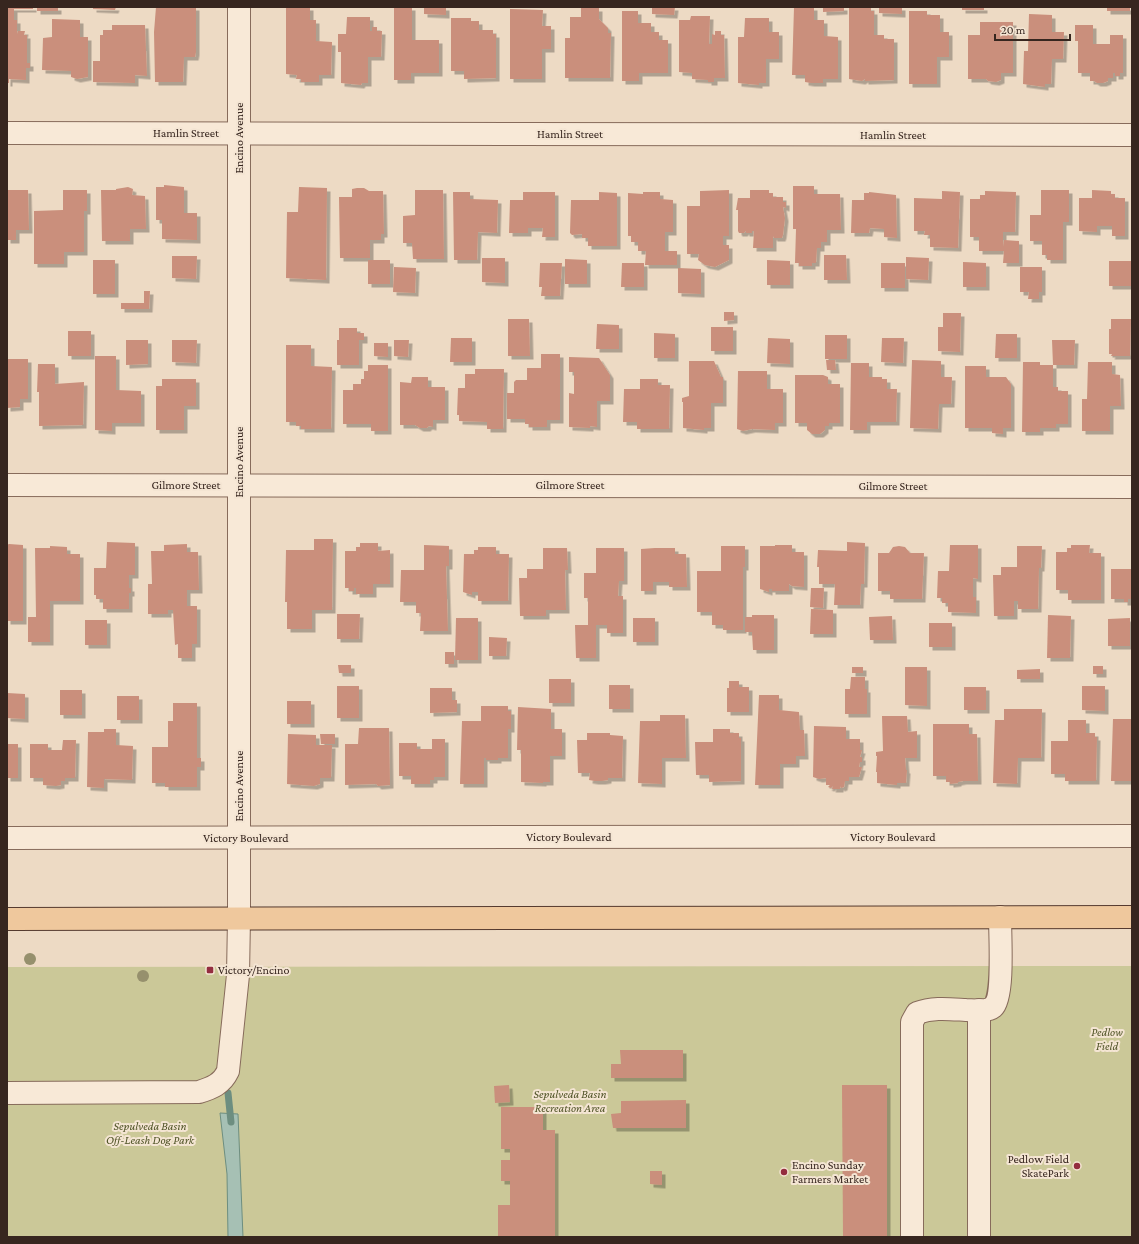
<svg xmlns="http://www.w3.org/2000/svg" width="1139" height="1244" font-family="'Crimson Pro',serif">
	<defs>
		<filter id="shadow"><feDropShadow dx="3.5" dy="3.5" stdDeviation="0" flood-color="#0004"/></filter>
	</defs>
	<rect width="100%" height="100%" fill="#eddac4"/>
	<!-- green -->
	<polygon fill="#cbc898" points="1132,966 1132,1237 7,1237 7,967"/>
	<!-- water -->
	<polygon fill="#a6c0b4" stroke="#6d8e80" points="220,1113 238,1114 243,1237 228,1237 227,1174"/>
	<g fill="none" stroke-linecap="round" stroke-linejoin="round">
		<!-- stream -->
		<polyline stroke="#6d8e80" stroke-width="7" points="228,1093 231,1122"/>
	</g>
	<!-- building -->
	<g fill="#ca8f7b" filter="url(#shadow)">
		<polygon points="7,7 33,7 33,9 14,9 14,20 17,20 17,34 18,31 25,31 24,35 27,35 27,63 30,63 30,68 26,68 26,80 9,79 9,83 7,83"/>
		<rect x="37" y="7" width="21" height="4"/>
		<polygon points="93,7 116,7 115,10 93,9"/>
		<polygon points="156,7 196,7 196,52 195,57 184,57 183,82 155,82 154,32"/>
		<polygon points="286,7 310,7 310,20 316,20 316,41 332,42 331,75 319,75 319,82 301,82 301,79 296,79 297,75 286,74"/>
		<polygon points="394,7 412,7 412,40 439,40 439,73 411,73 411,80 394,80"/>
		<polygon points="424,7 446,7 446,15 424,14"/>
		<polygon points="652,7 675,7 674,15 652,14"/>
		<polygon points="794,7 814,7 814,20 824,20 824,36 838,37 838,79 823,79 823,83 811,83 805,82 805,75 792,75"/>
		<polygon points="823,7 844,7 844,11 823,12"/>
		<polygon points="849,7 871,7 871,11 874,11 874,35 884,35 884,39 894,39 894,80 865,81 865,79 862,81 849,79"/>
		<polygon points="879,7 902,7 902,14 879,13"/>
		<rect x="962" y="7" width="22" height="3"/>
		<rect x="1107" y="7" width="23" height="4"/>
		<polygon points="581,8 599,8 599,19 608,28 608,33 611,33 610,78 565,78 565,38 570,38 570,17 581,17"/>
		<polygon points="510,9 543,10 542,26 551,26 551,49 542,49 542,79 510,79"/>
		<polygon points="622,11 638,11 638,23 651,23 651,32 659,32 659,40 668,40 668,73 639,73 639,81 622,81"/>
		<polygon points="909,11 927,11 927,15 940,15 940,32 949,32 949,57 937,57 937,84 909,84"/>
		<polygon points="1029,14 1052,15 1052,32 1064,32 1063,59 1052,59 1051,84 1045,84 1045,87 1023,84 1024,51 1028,51"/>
		<polygon points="691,16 710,16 709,44 712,44 712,34 715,35 715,31 721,31 721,35 724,35 725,78 714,78 714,82 708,82 708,80 692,79 692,73 679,72 679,20 690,20"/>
		<polygon points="347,17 370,17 370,31 372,31 372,27 377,27 377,31 382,31 381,57 368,57 368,83 362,83 361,85 341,83 341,52 338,52 338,34 346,34"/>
		<polygon points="451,18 471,18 471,21 479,21 479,30 493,30 493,34 496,34 496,78 464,79 464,71 451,71"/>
		<polygon points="745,18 769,18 769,32 779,32 779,59 766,59 766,83 759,83 759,85 738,83 738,37 744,37"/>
		<polygon points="52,19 80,20 80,37 88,37 88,77 77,79 71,77 71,71 42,70 43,38 52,37"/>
		<polygon points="980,22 1013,22 1013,73 1001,73 1001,80 996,82 988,81 986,79 968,79 968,35 980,35"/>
		<polygon points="112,25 145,25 147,76 135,75 135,83 93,82 93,61 100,61 100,35 103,35 103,30 112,30"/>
		<polygon points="1075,25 1093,25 1093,44 1110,44 1110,35 1123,35 1123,73 1120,73 1120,76 1115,76 1115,73 1113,73 1113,78 1108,78 1108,81 1103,83 1097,83 1094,81 1090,81 1090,73 1078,73 1078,41 1075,41"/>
		<polygon points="164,185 184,187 184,213 197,213 197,240 162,239 162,220 156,220 156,187 164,187"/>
		<polygon points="793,186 814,186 814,194 840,194 841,230 827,230 827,242 821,242 821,248 817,248 816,263 812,263 812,266 799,266 799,263 795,263 796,229 793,229"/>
		<polygon points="128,187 133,189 132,195 145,196 146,229 130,229 130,241 102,241 101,190 116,190 116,189"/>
		<polygon points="299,187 327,188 326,280 286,278 287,212 298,212"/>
		<polygon points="357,188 364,188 369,191 383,191 384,234 381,234 381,240 370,240 370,258 340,258 339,197 352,197 352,189"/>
		<polygon points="7,190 28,190 29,230 16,230 16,240 7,240"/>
		<polygon points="63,190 87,190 87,211 84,211 84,252 64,252 64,264 34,264 34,211 63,210"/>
		<polygon points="415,190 443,190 444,259 413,259 412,243 403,243 403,216 415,215"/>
		<polygon points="729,190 729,236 723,236 723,245 729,245 729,260 715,267 705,265 698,260 699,254 687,254 687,206 700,206 700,191"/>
		<polygon points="750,190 769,190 769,193 773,193 773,197 783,197 783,202 786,202 786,208 783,207 785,218 783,235 782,238 774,238 773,236 773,248 753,248 754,231 752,231 752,233 746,233 746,231 744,233 739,233 738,231 738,210 736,210 738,198 750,198"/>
		<polygon points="1041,190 1069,190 1069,222 1063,222 1063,260 1047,260 1047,255 1042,255 1042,241 1030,241 1030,215 1041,215"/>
		<polygon points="1092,190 1111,191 1111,194 1115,194 1115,198 1125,198 1125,236 1112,236 1112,226 1097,226 1097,232 1079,231 1079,198 1092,198"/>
		<polygon points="942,191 960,192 958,248 930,247 930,235 924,235 925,231 914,231 914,198 942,199"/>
		<polygon points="985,191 1016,192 1015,232 1003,232 1003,247 1004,240 1019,241 1019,263 1003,263 1004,251 979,251 979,237 970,237 970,199 980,199 980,195 985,195"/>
		<polygon points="453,192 470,192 470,199 498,200 497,233 478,232 477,260 454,260"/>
		<polygon points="523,192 555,192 555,237 542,237 543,228 528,228 528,233 509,233 510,200 523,200"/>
		<polygon points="599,192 617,193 617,246 588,246 588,238 582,238 582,234 572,235 570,233 571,200 599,200"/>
		<polygon points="643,192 660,192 660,199 673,200 673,232 665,232 665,251 677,251 677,265 645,265 646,251 638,251 638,242 631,242 631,236 628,236 628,193 643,194"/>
		<polygon points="869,192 896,195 897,238 884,237 884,229 870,228 869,233 851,233 852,200 864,200 864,193 869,193"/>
		<polygon points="824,255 846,255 847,280 824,280"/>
		<polygon points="172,256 197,256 196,279 172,278"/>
		<polygon points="906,257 929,258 928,280 906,279"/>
		<polygon points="482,258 505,258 505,283 482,282"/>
		<polygon points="565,259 587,260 587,284 565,284"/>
		<rect x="93" y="260" width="22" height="34"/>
		<rect x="368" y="260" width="22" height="24"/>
		<polygon points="767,260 790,261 790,285 767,285"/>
		<rect x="1109" y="261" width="23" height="25"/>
		<polygon points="963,262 986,263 986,287 963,287"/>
		<polygon points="540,263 562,263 560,296 541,296 542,287 539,287"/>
		<polygon points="622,263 644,263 644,287 621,287"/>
		<rect x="881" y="263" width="24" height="25"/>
		<polygon points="394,267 416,268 415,293 393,292"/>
		<polygon points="1020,267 1042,267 1042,292 1039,292 1039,299 1028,299 1029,292 1020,292"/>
		<polygon points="678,268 701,269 701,294 678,293"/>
		<polygon points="144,291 150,291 149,309 121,309 121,303 144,303"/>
		<polygon points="724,312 734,312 734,320 724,321"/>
		<polygon points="943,313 961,313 960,352 938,351 938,327 943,327"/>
		<polygon points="508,319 529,319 530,356 508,356"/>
		<polygon points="1111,319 1131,319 1130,356 1111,356 1112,354 1109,354 1109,329 1111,329"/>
		<polygon points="597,324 619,325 619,349 596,349"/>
		<rect x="711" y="327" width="22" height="24"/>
		<polygon points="339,328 357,328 357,333 364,333 364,340 359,340 359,365 337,365 337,340 339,340"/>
		<rect x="68" y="331" width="23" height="25"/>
		<polygon points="654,333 675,334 675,358 654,358"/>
		<polygon points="996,334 1017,334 1017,358 995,358"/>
		<rect x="825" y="335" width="22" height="24"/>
		<polygon points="451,338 472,338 472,362 450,362"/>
		<polygon points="768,338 790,339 790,364 767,363"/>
		<polygon points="882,338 904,338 903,363 881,362"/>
		<polygon points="126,340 148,340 148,364 126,365"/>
		<polygon points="172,340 197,340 196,363 172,362"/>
		<polygon points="394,340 409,340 408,357 394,356"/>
		<polygon points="1052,340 1075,340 1074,365 1053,365 1053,387 1058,387 1058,391 1068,391 1068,424 1056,424 1056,428 1040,428 1040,432 1022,432 1023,362 1040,362 1040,365 1053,365"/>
		<polygon points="374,343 388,343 388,357 374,356"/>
		<polygon points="286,345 311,345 311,366 332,367 331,429 301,429 301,426 296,426 296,422 286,422"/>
		<polygon points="541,354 560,354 560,420 547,420 547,427 529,427 529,424 525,424 525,419 507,419 507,393 514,393 514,382 516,380 527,380 527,368 541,368"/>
		<polygon points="95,356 116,356 116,390 141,391 141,423 112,423 112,431 95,430"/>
		<polygon points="569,357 599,358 610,375 610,401 597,401 597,427 590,426 590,428 569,427 569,393 574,394 574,372 569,372"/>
		<polygon points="7,359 28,359 28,399 20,399 20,407 7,408"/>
		<polygon points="826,360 835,360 836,370 827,370"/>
		<polygon points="912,360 941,361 941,377 952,377 951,404 939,404 938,429 910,428"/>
		<polygon points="689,361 714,361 721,377 723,377 723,403 711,403 711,428 704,428 704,430 683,428 683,402 682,402 682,398 689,396"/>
		<polygon points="1088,362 1112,362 1112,374 1120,375 1121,406 1110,406 1110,431 1082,431 1082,399 1087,399"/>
		<polygon points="851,363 869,363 869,377 882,377 882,379 887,379 887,389 897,389 896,422 867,422 867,430 850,430"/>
		<polygon points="38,364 55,364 55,384 84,382 83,425 39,426 39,392 37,392"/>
		<polygon points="368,365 388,365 388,431 371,431 371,424 343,424 343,390 353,390 353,384 361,384 361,379 364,379 364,371 368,371"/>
		<polygon points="965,366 986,366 986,377 1006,377 1011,384 1011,428 1003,428 1003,434 992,433 992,428 965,428"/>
		<polygon points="475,369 504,369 503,429 487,429 487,422 459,421 459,415 457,415 458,388 465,388 465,374 475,374"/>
		<polygon points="738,371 767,371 767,389 783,389 783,423 775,423 775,430 752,429 743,431 737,429"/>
		<polygon points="795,375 823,375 828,377 828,384 840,384 840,423 829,423 829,426 825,426 825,430 820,434 812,434 807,430 807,423 795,423"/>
		<polygon points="412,377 428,377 428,387 445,387 445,420 433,420 433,427 429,426 427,428 420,428 415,425 400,425 400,382 411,383"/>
		<polygon points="162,379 196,379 196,406 184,406 184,430 156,430 156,386 162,386"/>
		<polygon points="640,379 658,379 658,385 670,385 669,429 637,429 637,422 623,422 624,389 640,389"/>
		<polygon points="314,539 333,539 332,610 312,610 312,629 287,629 287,602 285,602 286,550 314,550"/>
		<polygon points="107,542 135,543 135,575 129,575 129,588 131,588 131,593 129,593 129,609 103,609 103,599 96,599 96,595 94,595 94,568 106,568"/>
		<polygon points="847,542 865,543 864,584 861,584 860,605 834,605 835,584 819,584 819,567 817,567 818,550 847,551"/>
		<polygon points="360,543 378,543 378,551 390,550 390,584 373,584 373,594 356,594 356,588 354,588 354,591 349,591 349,588 345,588 345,551 356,551 356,547 360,547"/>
		<polygon points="9,544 23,545 23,621 7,621 7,545"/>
		<polygon points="187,544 187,552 198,552 199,590 187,590 187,606 197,606 197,644 192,644 192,658 178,658 178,644 175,645 173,610 168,610 168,614 148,614 148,584 152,584 151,551 164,551 164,545"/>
		<polygon points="424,545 449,546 449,566 446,566 448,631 420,631 421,613 416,613 416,602 400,602 401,570 424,570"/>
		<polygon points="775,545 792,545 792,552 804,552 804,587 792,586 789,584 789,591 772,591 772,589 769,589 769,592 760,589 760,546 775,546"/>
		<polygon points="950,545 978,545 978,579 973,578 973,597 976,597 976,613 948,612 948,603 942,603 942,598 937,598 938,571 949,571"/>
		<polygon points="1071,545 1090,545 1089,553 1101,553 1101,600 1068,600 1068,590 1056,590 1056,552 1067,552 1067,548 1071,548"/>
		<polygon points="50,546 67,547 67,554 80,554 80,601 50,601 50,642 28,642 28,617 36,617 35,548 50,548"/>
		<polygon points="721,546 745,546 745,567 743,567 743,630 723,630 723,625 712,625 712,612 697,612 697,571 721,571"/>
		<polygon points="899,546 905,547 910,553 924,553 922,599 890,599 890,591 878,591 878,553 889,553 893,547"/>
		<polygon points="1017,546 1042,546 1041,568 1039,568 1038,609 1018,609 1018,601 1014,601 1014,616 994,616 993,575 1001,575 1001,567 1017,567"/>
		<polygon points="478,547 496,547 496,554 509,554 508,601 478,601 478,592 472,592 472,595 463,592 464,554 474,554 474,550 478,550"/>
		<polygon points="543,548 567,548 568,570 565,570 566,610 546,610 546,616 520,616 519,578 527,578 527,569 543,569"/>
		<polygon points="596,548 624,548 624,581 619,581 618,596 623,596 623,633 607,633 607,625 596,625 596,658 576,658 575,625 588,625 588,598 584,598 584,573 596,573"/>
		<polygon points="655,548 675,548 675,554 686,554 687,587 669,587 669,582 653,582 653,591 641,591 641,549"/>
		<polygon points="1111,569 1132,569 1132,599 1128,599 1128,602 1124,602 1124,599 1111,599"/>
		<polygon points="811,588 824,588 823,608 810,607"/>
		<polygon points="811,609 833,610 833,634 810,634"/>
		<polygon points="337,614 360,614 359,639 337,639"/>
		<polygon points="752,615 774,615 774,650 753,650 752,632 745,632 745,617 752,617"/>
		<polygon points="1048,615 1071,616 1070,658 1047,658"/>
		<polygon points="892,616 893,640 870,640 869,617"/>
		<polygon points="456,618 478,618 478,660 455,660"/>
		<rect x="633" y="618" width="22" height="24"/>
		<polygon points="1130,618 1130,646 1108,646 1108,619"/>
		<rect x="85" y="620" width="22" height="25"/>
		<rect x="929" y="623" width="23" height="24"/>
		<polygon points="489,637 507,638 506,656 489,656"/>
		<rect x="445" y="652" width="9" height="12"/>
		<polygon points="338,665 351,665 351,673 339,673"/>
		<rect x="1093" y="666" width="10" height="8"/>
		<rect x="852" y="667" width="11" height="6"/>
		<polygon points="905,667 927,667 927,706 905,705"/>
		<polygon points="1040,669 1040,679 1017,679 1017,670"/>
		<polygon points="851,677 865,677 865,689 867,689 867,714 845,714 845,689 850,689"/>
		<rect x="549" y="679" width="22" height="24"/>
		<polygon points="729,681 739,681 739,687 749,687 749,712 727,712 727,688 729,688"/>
		<rect x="609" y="685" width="21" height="24"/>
		<rect x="337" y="686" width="22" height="32"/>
		<polygon points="1082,686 1105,686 1105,711 1082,710"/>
		<rect x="964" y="687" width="22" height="23"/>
		<polygon points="430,688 452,688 452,700 457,700 457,712 430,713"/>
		<rect x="60" y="690" width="22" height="25"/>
		<polygon points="7,693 25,694 25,719 7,718"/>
		<polygon points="759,695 779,695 779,710 799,712 800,730 804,730 805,756 796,756 796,764 780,764 780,785 755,785"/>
		<rect x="117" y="696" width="22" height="24"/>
		<rect x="287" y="701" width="24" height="23"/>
		<polygon points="173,703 197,703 197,758 201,758 201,767 197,767 197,787 165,787 165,783 152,783 152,747 168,747 168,721 173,721"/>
		<polygon points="481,706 508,706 508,711 511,711 511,729 508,729 508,758 498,758 498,760 486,760 486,758 484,758 484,784 460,784 462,721 481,721"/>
		<polygon points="518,707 551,709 551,729 562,729 562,756 550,756 550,782 543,782 543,783 521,782 521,750 517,750"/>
		<polygon points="1004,709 1042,709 1041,758 1018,758 1017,784 993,783 995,720 1004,720"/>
		<polygon points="660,715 685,715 686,758 662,758 662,784 638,783 640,721 660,721"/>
		<polygon points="882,716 907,716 908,732 917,731 917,758 905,758 906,770 907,770 906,783 897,783 897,785 877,783 877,772 876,772 877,756 876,756 876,752 883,751"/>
		<polygon points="1113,719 1132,719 1132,781 1111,781"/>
		<polygon points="1068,720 1086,720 1086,733 1095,733 1095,737 1097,737 1096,781 1065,781 1065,774 1051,774 1051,741 1068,741"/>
		<polygon points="933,724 969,724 969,734 977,734 978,781 963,781 958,782 958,783 950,784 950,782 946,782 946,776 933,776"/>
		<polygon points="814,726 846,727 846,739 860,739 860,750 862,750 860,757 862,757 862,762 860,762 859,767 862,767 859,777 849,777 849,781 845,781 844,787 841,788 840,786 840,789 832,789 833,786 831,788 828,787 830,785 826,785 826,778 819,779 813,777"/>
		<polygon points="359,728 389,728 390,785 378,786 376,784 345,785 345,744 358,744"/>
		<polygon points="104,729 116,729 116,745 133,746 132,780 104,779 104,788 87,787 88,732 104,732"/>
		<polygon points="713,729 730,729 730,733 739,733 739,738 741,738 741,781 709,782 709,775 696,775 695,742 713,742"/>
		<polygon points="587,733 610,733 610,735 623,736 622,778 608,778 608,780 602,781 595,781 589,780 590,773 578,773 577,740 587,740"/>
		<polygon points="288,734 316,735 316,745 332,745 331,778 320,778 320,784 314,786 287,784"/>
		<polygon points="320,734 335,734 335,744 321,744"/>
		<polygon points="432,739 445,739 445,777 434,777 434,780 430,780 430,784 411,784 411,776 399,776 399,743 417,743 417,749 432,749"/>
		<polygon points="63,740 76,740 75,778 65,778 65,781 61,781 61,785 56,786 43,785 43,778 30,778 30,744 48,744 48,750 62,750"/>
		<rect x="7" y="744" width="11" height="34"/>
		<polygon points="620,1050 683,1050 683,1078 611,1078 611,1064 621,1064"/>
		<polygon points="509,1085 510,1102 495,1103 494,1086"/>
		<polygon points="842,1085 887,1085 887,1237 843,1237"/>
		<polygon points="686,1100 686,1128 613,1128 611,1114 621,1113 621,1101"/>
		<polygon points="501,1107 543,1107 543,1130 555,1130 555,1237 498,1237 498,1205 510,1205 510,1181 501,1181 501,1160 510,1160 510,1149 501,1149"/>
		<polygon points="650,1171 662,1171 662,1185 650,1184"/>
	</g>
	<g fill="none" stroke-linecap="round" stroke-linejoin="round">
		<!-- minor casing -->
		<g stroke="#876b5b" stroke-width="24">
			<g id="minor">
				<polyline points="7,133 1132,135"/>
				<polyline points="7,485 1132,487"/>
				<polyline points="7,838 1132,836"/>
				<polyline points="979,1010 979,1237"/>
				<path d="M7 1093 199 1092C212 1088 222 1084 228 1071L238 975 239 918V7"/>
				<path d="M912 1237V1022L917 1013C933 1007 949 1009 966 1010 973 1010 987 1012 993 1007 1004 998 1000 934 1000 917"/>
			</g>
		</g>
		<!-- major casing -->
		<g stroke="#553a2f" stroke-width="24">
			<polyline id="major" points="7,919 1132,917"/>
		</g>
		<!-- minor -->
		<use href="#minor" stroke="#f8e9d7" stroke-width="22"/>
		<!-- major -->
		<use href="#major" stroke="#efc89d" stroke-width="22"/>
	</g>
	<!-- trees -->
	<g fill="#96906d">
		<circle cx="30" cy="959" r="6"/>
		<circle cx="143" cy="976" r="6"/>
	</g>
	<!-- markers -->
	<g fill="#942d3f" stroke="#f4e5d3" stroke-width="1.5">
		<rect x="206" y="966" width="8" height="8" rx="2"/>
		<circle cx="1077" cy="1166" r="4"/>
		<circle cx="784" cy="1172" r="4"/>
	</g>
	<g text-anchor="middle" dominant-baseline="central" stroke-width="4" stroke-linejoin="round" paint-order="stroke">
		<!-- street labels -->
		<g font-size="12" fill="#37261f" stroke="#f4e5d3">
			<text x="186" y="133">Hamlin Street</text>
			<text x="570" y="134">Hamlin Street</text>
			<text x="893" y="135">Hamlin Street</text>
			<text transform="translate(239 138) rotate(-90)">Encino Avenue</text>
			<text transform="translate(239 462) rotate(-90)">Encino Avenue</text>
			<text x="186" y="485">Gilmore Street</text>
			<text x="570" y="485">Gilmore Street</text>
			<text x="893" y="486">Gilmore Street</text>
			<text transform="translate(239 786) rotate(-90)">Encino Avenue</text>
			<text x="569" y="837">Victory Boulevard</text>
			<text x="893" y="837">Victory Boulevard</text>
			<text x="246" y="838">Victory Boulevard</text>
		</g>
		<!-- poi labels -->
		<g font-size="12" fill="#37261f" stroke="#f4e5d3" text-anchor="start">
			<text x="218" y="970">Victory/Encino</text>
			<text x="1069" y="1159" text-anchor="end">Pedlow Field<tspan x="1069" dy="14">SkatePark</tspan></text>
			<text x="792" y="1165">Encino Sunday<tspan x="792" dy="14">Farmers Market</tspan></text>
		</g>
		<!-- park labels -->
		<g font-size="12" font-style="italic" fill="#4f5326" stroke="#f4e5d3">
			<text x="1107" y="1032">Pedlow<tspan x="1107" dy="14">Field</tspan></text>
			<text x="570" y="1094">Sepulveda Basin<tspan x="570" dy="14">Recreation Area</tspan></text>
			<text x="150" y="1126">Sepulveda Basin<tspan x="150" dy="14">Off-Leash Dog Park</tspan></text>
		</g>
	</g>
	<!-- border -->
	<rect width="1139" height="1244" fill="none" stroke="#37261f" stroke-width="16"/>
	<!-- scale -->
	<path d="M995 34v6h75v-6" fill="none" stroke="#37261f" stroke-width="2"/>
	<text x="1001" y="34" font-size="12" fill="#37261f" stroke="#f4e5d3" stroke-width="3" paint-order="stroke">20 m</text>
</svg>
